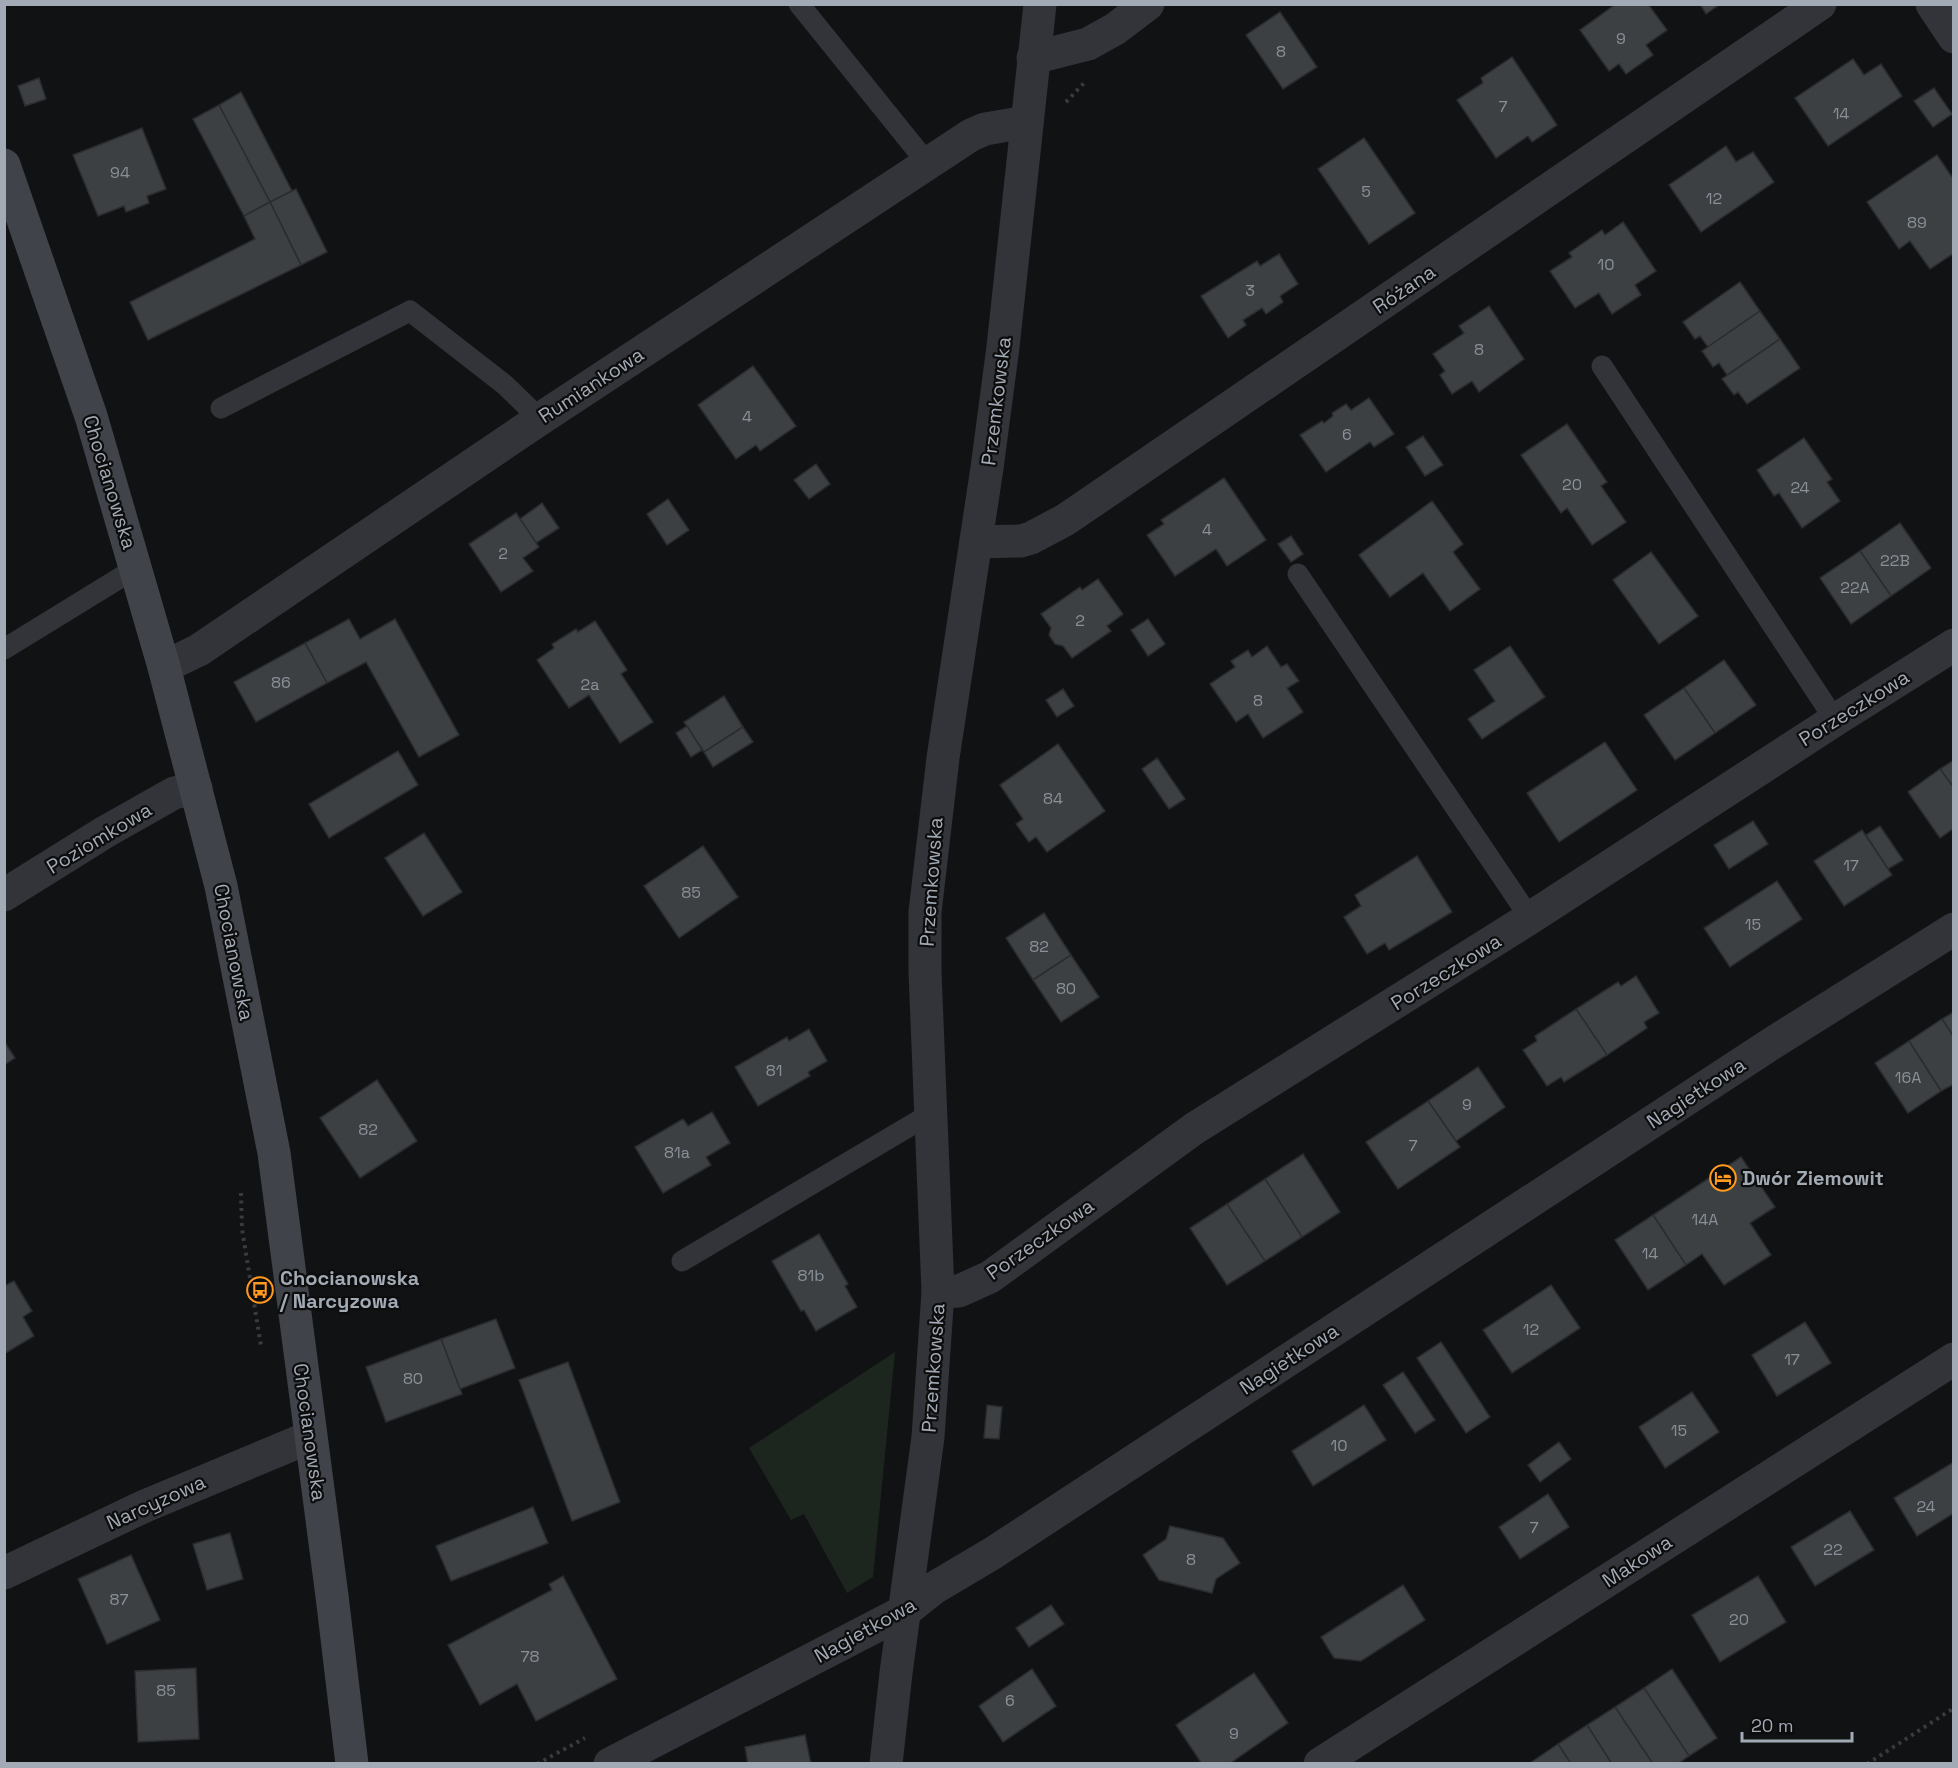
<svg xmlns="http://www.w3.org/2000/svg" width="1958" height="1768" font-family="'Space Grotesk',sans-serif">
	<rect width="100%" height="100%" fill="#111213"/>
	<!-- green -->
	<polygon fill="#1d261e" points="895,1352 873,1577 847,1593 804,1514 791,1520 749,1448"/>
	<!-- building -->
	<g fill="#3d4043" stroke="#2b2c30" stroke-width="1.5">
		<polygon points="1616,4 1648,4 1667,30 1646,45 1653,55 1626,74 1619,64 1609,71 1580,30"/>
		<polygon points="1700,4 1720,4 1706,14"/>
		<polygon points="1280,12 1317,67 1283,89 1246,35"/>
		<polygon points="1512,57 1557,125 1532,142 1528,136 1496,158 1457,100 1483,83 1481,78"/>
		<polygon points="1853,59 1864,75 1881,64 1902,96 1828,146 1795,98"/>
		<polygon points="39,78 46,99 25,106 18,86"/>
		<polygon points="1934,88 1952,114 1933,127 1914,101"/>
		<polygon points="241,92 292,191 270,202 219,105"/>
		<polygon points="219,105 270,202 244,216 193,119"/>
		<polygon points="142,128 166,189 147,196 149,203 126,212 124,206 98,216 73,155"/>
		<polygon points="1364,138 1415,213 1369,244 1318,169"/>
		<polygon points="1726,146 1736,162 1753,152 1774,182 1701,232 1669,185"/>
		<polygon points="1937,155 1954,180 1954,253 1930,269 1910,241 1899,249 1867,202"/>
		<polygon points="296,189 327,252 301,265 270,202"/>
		<polygon points="270,202 301,265 148,340 130,302 255,239 244,216"/>
		<polygon points="1623,222 1656,271 1635,285 1641,295 1612,314 1599,293 1575,308 1550,271 1572,257 1569,253 1602,230 1605,235"/>
		<polygon points="1279,254 1298,284 1280,296 1283,302 1266,314 1262,308 1243,320 1246,325 1228,338 1201,296 1257,261 1260,266"/>
		<polygon points="1740,282 1760,311 1708,347 1700,336 1695,339 1683,322"/>
		<polygon points="1489,306 1524,359 1479,392 1472,381 1452,394 1440,375 1445,371 1433,354 1464,333 1459,326"/>
		<polygon points="1760,311 1780,339 1727,375 1719,363 1713,367 1702,351"/>
		<polygon points="1780,339 1800,368 1747,404 1738,392 1734,395 1722,379"/>
		<polygon points="753,366 796,426 760,451 756,445 736,459 698,405"/>
		<polygon points="1369,398 1394,434 1374,447 1370,442 1326,472 1300,435 1322,421 1324,423 1333,416 1332,413 1346,404 1351,410"/>
		<polygon points="1567,424 1607,482 1601,486 1626,522 1592,545 1567,508 1561,513 1521,455"/>
		<polygon points="1423,436 1443,465 1425,476 1406,447"/>
		<polygon points="1804,438 1832,479 1827,482 1840,501 1802,528 1779,493 1774,496 1757,470"/>
		<polygon points="816,464 830,484 809,499 794,480"/>
		<polygon points="1224,478 1266,540 1227,566 1216,549 1175,576 1147,535 1164,524 1161,520"/>
		<polygon points="668,499 689,530 667,545 647,514"/>
		<polygon points="1432,501 1463,544 1453,552 1480,589 1450,611 1423,573 1390,597 1359,555"/>
		<polygon points="542,503 559,528 536,543 520,519"/>
		<polygon points="516,513 539,547 523,558 533,571 501,592 469,544"/>
		<polygon points="1900,523 1931,568 1891,596 1860,551"/>
		<polygon points="1291,536 1303,554 1291,562 1278,544"/>
		<polygon points="1860,551 1891,596 1851,624 1820,578"/>
		<polygon points="1651,552 1698,616 1659,644 1613,580"/>
		<polygon points="1098,579 1123,614 1107,626 1111,631 1072,658 1063,646 1055,644 1049,635 1051,628 1041,614 1080,587 1082,590"/>
		<polygon points="349,619 360,639 395,619 459,735 419,757 366,662 327,683 305,643"/>
		<polygon points="1148,619 1165,644 1148,656 1131,630"/>
		<polygon points="595,621 627,670 621,674 653,722 620,743 589,695 569,708 537,660 554,648 552,644 576,629 578,632"/>
		<polygon points="305,643 327,683 256,722 234,682"/>
		<polygon points="1267,646 1281,667 1287,664 1299,681 1287,688 1303,712 1263,738 1248,714 1236,722 1210,684 1235,667 1231,661 1248,650 1252,657"/>
		<polygon points="1510,646 1545,697 1482,739 1468,719 1495,701 1474,670"/>
		<polygon points="1724,660 1756,705 1715,733 1684,688"/>
		<polygon points="1684,688 1715,733 1675,760 1644,715"/>
		<polygon points="1063,689 1074,706 1057,717 1046,700"/>
		<polygon points="724,696 743,727 704,752 684,722"/>
		<polygon points="687,726 702,750 691,757 676,733"/>
		<polygon points="743,727 753,742 713,767 704,752"/>
		<polygon points="1605,742 1637,790 1559,842 1527,793"/>
		<polygon points="1058,744 1105,811 1047,852 1036,837 1029,842 1016,824 1023,819 1000,785"/>
		<polygon points="398,751 418,785 329,838 309,804"/>
		<polygon points="1157,758 1185,799 1169,809 1142,769"/>
		<polygon points="1954,760 1954,788 1940,769"/>
		<polygon points="1940,769 1954,788 1954,828 1940,838 1908,792"/>
		<polygon points="1753,821 1768,844 1729,869 1714,845"/>
		<polygon points="1880,826 1903,860 1888,869 1866,835"/>
		<polygon points="1862,830 1892,875 1844,906 1814,861"/>
		<polygon points="424,833 462,892 423,916 385,858"/>
		<polygon points="703,846 738,897 679,938 644,886"/>
		<polygon points="1417,856 1452,912 1389,950 1385,943 1367,954 1344,917 1361,906 1355,895"/>
		<polygon points="1777,881 1802,919 1730,967 1704,928"/>
		<polygon points="1044,913 1071,955 1033,980 1006,938"/>
		<polygon points="1071,955 1099,997 1061,1022 1033,980"/>
		<polygon points="1636,976 1659,1013 1644,1022 1647,1028 1607,1055 1576,1009 1618,982 1621,986"/>
		<polygon points="1576,1009 1607,1055 1564,1082 1561,1077 1547,1086 1523,1050 1537,1041 1535,1036"/>
		<polygon points="1954,1012 1954,1037 1942,1019"/>
		<polygon points="1942,1019 1954,1037 1954,1084 1941,1091 1909,1041"/>
		<polygon points="809,1029 827,1061 808,1072 810,1076 758,1106 735,1067 787,1037 789,1041"/>
		<polygon points="4,1041 15,1058 4,1065"/>
		<polygon points="1909,1041 1941,1091 1908,1113 1875,1063"/>
		<polygon points="1478,1067 1505,1107 1456,1141 1428,1101"/>
		<polygon points="377,1080 417,1141 360,1178 320,1118"/>
		<polygon points="1428,1101 1460,1147 1398,1189 1366,1142"/>
		<polygon points="712,1112 730,1143 706,1157 711,1165 663,1193 635,1147 683,1119 688,1126"/>
		<polygon points="1303,1154 1340,1212 1302,1237 1265,1179"/>
		<polygon points="1741,1157 1775,1207 1750,1223 1771,1255 1724,1285 1702,1254 1686,1265 1653,1215"/>
		<polygon points="1265,1179 1302,1237 1265,1261 1227,1204"/>
		<polygon points="1227,1204 1265,1261 1227,1285 1190,1228"/>
		<polygon points="1653,1215 1686,1265 1648,1290 1615,1240"/>
		<polygon points="819,1234 848,1284 845,1286 857,1307 816,1331 804,1310 801,1311 772,1261"/>
		<polygon points="14,1281 32,1311 23,1317 34,1336 4,1354 4,1286"/>
		<polygon points="1551,1285 1580,1328 1512,1373 1483,1330"/>
		<polygon points="496,1319 515,1368 460,1389 441,1339"/>
		<polygon points="1805,1322 1831,1363 1777,1396 1752,1355"/>
		<polygon points="441,1339 462,1394 386,1422 366,1367"/>
		<polygon points="1441,1342 1490,1417 1466,1433 1417,1358"/>
		<polygon points="568,1362 620,1502 572,1521 519,1380"/>
		<polygon points="1403,1372 1435,1420 1415,1433 1383,1385"/>
		<polygon points="1692,1392 1719,1432 1665,1468 1639,1427"/>
		<polygon points="987,1405 1002,1407 999,1439 984,1438"/>
		<polygon points="1364,1405 1386,1440 1313,1486 1292,1451"/>
		<polygon points="1559,1442 1571,1459 1540,1482 1528,1465"/>
		<polygon points="1954,1462 1954,1513 1917,1536 1894,1498"/>
		<polygon points="1548,1494 1569,1527 1520,1559 1499,1527"/>
		<polygon points="533,1507 548,1543 451,1581 436,1546"/>
		<polygon points="1850,1511 1874,1550 1815,1586 1791,1547"/>
		<polygon points="1170,1526 1223,1538 1240,1563 1216,1579 1212,1593 1159,1580 1143,1555 1166,1539"/>
		<polygon points="230,1533 243,1579 207,1590 193,1544"/>
		<polygon points="131,1555 160,1620 107,1644 78,1579"/>
		<polygon points="563,1576 617,1679 536,1721 517,1684 480,1705 448,1645 552,1590 549,1584"/>
		<polygon points="1758,1576 1786,1622 1720,1662 1692,1615"/>
		<polygon points="1403,1585 1425,1620 1361,1661 1334,1658 1321,1637"/>
		<polygon points="1051,1605 1064,1624 1029,1647 1016,1628"/>
		<polygon points="196,1668 199,1739 138,1742 135,1671"/>
		<polygon points="1032,1669 1056,1706 1003,1742 979,1706"/>
		<polygon points="1672,1669 1717,1738 1689,1756 1644,1688"/>
		<polygon points="1254,1673 1288,1723 1229,1764 1202,1764 1176,1725"/>
		<polygon points="1644,1688 1689,1756 1677,1764 1653,1764 1615,1707"/>
		<polygon points="1615,1707 1653,1764 1612,1764 1587,1725"/>
		<polygon points="1587,1725 1612,1764 1571,1764 1558,1744"/>
		<polygon points="805,1735 811,1764 748,1764 745,1747"/>
		<polygon points="1558,1744 1571,1764 1531,1764 1530,1763"/>
	</g>
	<g fill="none" stroke-linecap="round" stroke-linejoin="round">
		<!-- path -->
		<g stroke="#383b40" stroke-width="4" stroke-dasharray="3 4.5" stroke-linecap="butt">
			<polyline points="1066,102 1086,81"/>
			<polyline points="241,1193 242,1229 261,1346"/>
			<polyline points="537,1764 585,1738"/>
			<polyline points="1867,1764 1954,1708"/>
		</g>
		<!-- lane -->
		<g stroke="#323439" stroke-width="21">
			<polyline points="799,4 928,164"/>
			<polyline points="1602,366 1835,720"/>
			<polyline points="221,408 410,311 505,385 540,419"/>
			<polyline points="1298,574 1530,918"/>
			<polyline points="4,649 136,568"/>
			<polyline points="682,1261 930,1114"/>
		</g>
		<!-- street -->
		<g stroke="#323439" stroke-width="33">
			<polyline points="1932,4 1954,37"/>
			<polyline points="1033,58 1088,44 1115,29 1148,4"/>
			<polyline points="976,542 1021,541 1031,538 1065,520 1820,4"/>
			<polyline points="164,667 199,650 540,419 971,135 985,129 1026,122"/>
			<polyline points="4,895 105,832 174,793 196,788"/>
			<polyline points="938,1292 959,1291 990,1277 1195,1128 1530,918 1835,720 1954,645"/>
			<polyline points="4,1573 145,1506 310,1437"/>
			<polyline points="610,1764 905,1611 934,1588 993,1553 1771,1044 1954,929"/>
			<polyline points="886,1764 896,1673 928,1437 938,1292 925,972 925,912 943,758 987,468 1003,347 1040,4"/>
			<polyline points="1320,1764 1954,1359"/>
		</g>
		<!-- secondary -->
		<polyline stroke="#404349" stroke-width="33" points="4,165 91,416 164,667 221,886 274,1153 332,1596 352,1764"/>
	</g>
	<!-- icons -->
	<defs>
		<g id="hotel-ring" transform="scale(1.35)"><circle r="9.5" fill="#0d0d0e" stroke="#ff9a1e" stroke-width="1.5"/><path d="M-6-4.5h1.5V1H6V5H4.5V3h-9V5H-6ZM-4 0a1.8 1.8 0 1 1 3.6 0ZM.5 0V-2.5h3Q6-2.5 6 0Z" fill="#ff9a1e"/></g>
		<g id="bus-ring" transform="scale(1.35)"><circle r="9.5" fill="#0d0d0e" stroke="#ff9a1e" stroke-width="1.5"/><path d="M-5-6H5V4H4V6H2V4H-2V6H-4V4H-5ZM-3.5-4V0h7V-4ZM-3.5 1.2v1.5H-2V1.2ZM2 1.2v1.5H3.5V1.2Z" fill="#ff9a1e"/></g>
	</defs>
	<g fill-rule="evenodd">
		<use href="#hotel-ring" x="1723" y="1178"/>
		<use href="#bus-ring" x="260" y="1290"/>
	</g>
	<g text-anchor="middle" dominant-baseline="central" stroke-width="4.5" stroke-linejoin="round" paint-order="stroke">
		<!-- number labels -->
		<g font-size="16" fill="#899098">
			<text x="1621" y="38">9</text>
			<text x="1281" y="51">8</text>
			<text x="1503" y="106">7</text>
			<text x="1841" y="113">14</text>
			<text x="120" y="172">94</text>
			<text x="1366" y="191">5</text>
			<text x="1714" y="198">12</text>
			<text x="1917" y="222">89</text>
			<text x="1606" y="264">10</text>
			<text x="1250" y="290">3</text>
			<text x="1479" y="349">8</text>
			<text x="747" y="416">4</text>
			<text x="1347" y="434">6</text>
			<text x="1572" y="484">20</text>
			<text x="1800" y="487">24</text>
			<text x="1207" y="529">4</text>
			<text x="503" y="553">2</text>
			<text x="1895" y="560">22B</text>
			<text x="1855" y="587">22A</text>
			<text x="1080" y="620">2</text>
			<text x="281" y="682">86</text>
			<text x="590" y="684">2a</text>
			<text x="1258" y="700">8</text>
			<text x="1053" y="798">84</text>
			<text x="1851" y="865">17</text>
			<text x="691" y="892">85</text>
			<text x="1753" y="924">15</text>
			<text x="1039" y="946">82</text>
			<text x="1066" y="988">80</text>
			<text x="774" y="1070">81</text>
			<text x="1908" y="1077">16A</text>
			<text x="1467" y="1104">9</text>
			<text x="368" y="1129">82</text>
			<text x="1413" y="1145">7</text>
			<text x="677" y="1152">81a</text>
			<text x="1705" y="1219">14A</text>
			<text x="1650" y="1253">14</text>
			<text x="811" y="1275">81b</text>
			<text x="1531" y="1329">12</text>
			<text x="1792" y="1359">17</text>
			<text x="413" y="1378">80</text>
			<text x="1679" y="1430">15</text>
			<text x="1339" y="1445">10</text>
			<text x="1926" y="1506">24</text>
			<text x="1534" y="1527">7</text>
			<text x="1833" y="1549">22</text>
			<text x="1191" y="1559">8</text>
			<text x="119" y="1599">87</text>
			<text x="1739" y="1619">20</text>
			<text x="530" y="1656">78</text>
			<text x="166" y="1690">85</text>
			<text x="1010" y="1700">6</text>
			<text x="1234" y="1733">9</text>
		</g>
		<!-- street labels -->
		<g font-size="20" fill="#a2aab5" stroke="#0d0d0e">
			<text transform="translate(1404 289) rotate(-34)">Różana</text>
			<text transform="translate(591 385) rotate(-33)">Rumiankowa</text>
			<text transform="translate(996 401) rotate(-83)">Przemkowska</text>
			<text transform="translate(110 482) rotate(73)">Chocianowska</text>
			<text transform="translate(1854 708) rotate(-32)">Porzeczkowa</text>
			<text transform="translate(99 838) rotate(-31)">Poziomkowa</text>
			<text transform="translate(931 882) rotate(-86)">Przemkowska</text>
			<text transform="translate(234 952) rotate(79)">Chocianowska</text>
			<text transform="translate(1446 972) rotate(-32)">Porzeczkowa</text>
			<text transform="translate(1696 1093) rotate(-33)">Nagietkowa</text>
			<text transform="translate(1040 1239) rotate(-35)">Porzeczkowa</text>
			<text transform="translate(1289 1359) rotate(-33)">Nagietkowa</text>
			<text transform="translate(933 1368) rotate(-86)">Przemkowska</text>
			<text transform="translate(310 1432) rotate(82)">Chocianowska</text>
			<text transform="translate(156 1502) rotate(-24)">Narcyzowa</text>
			<text transform="translate(1637 1561) rotate(-33)">Makowa</text>
			<text transform="translate(865 1630) rotate(-29)">Nagietkowa</text>
		</g>
		<!-- poi labels -->
		<g font-size="20" font-weight="bold" fill="#a2aab5" stroke="#0d0d0e" text-anchor="start">
			<text x="1742" y="1178">Dwór Ziemowit</text>
			<text x="280" y="1278">Chocianowska<tspan x="280" dy="23">/ Narcyzowa</tspan></text>
		</g>
	</g>
	<!-- border -->
	<rect width="1958" height="1768" fill="none" stroke="#a2aab5" stroke-width="12"/>
	<!-- scale -->
	<path d="M1742 1732v9h110v-9" fill="none" stroke="#a2aab5" stroke-width="3"/>
	<text x="1751" y="1732" font-size="18" fill="#a2aab5" stroke="#0d0d0e" stroke-width="4.5" paint-order="stroke">20 m</text>
</svg>
